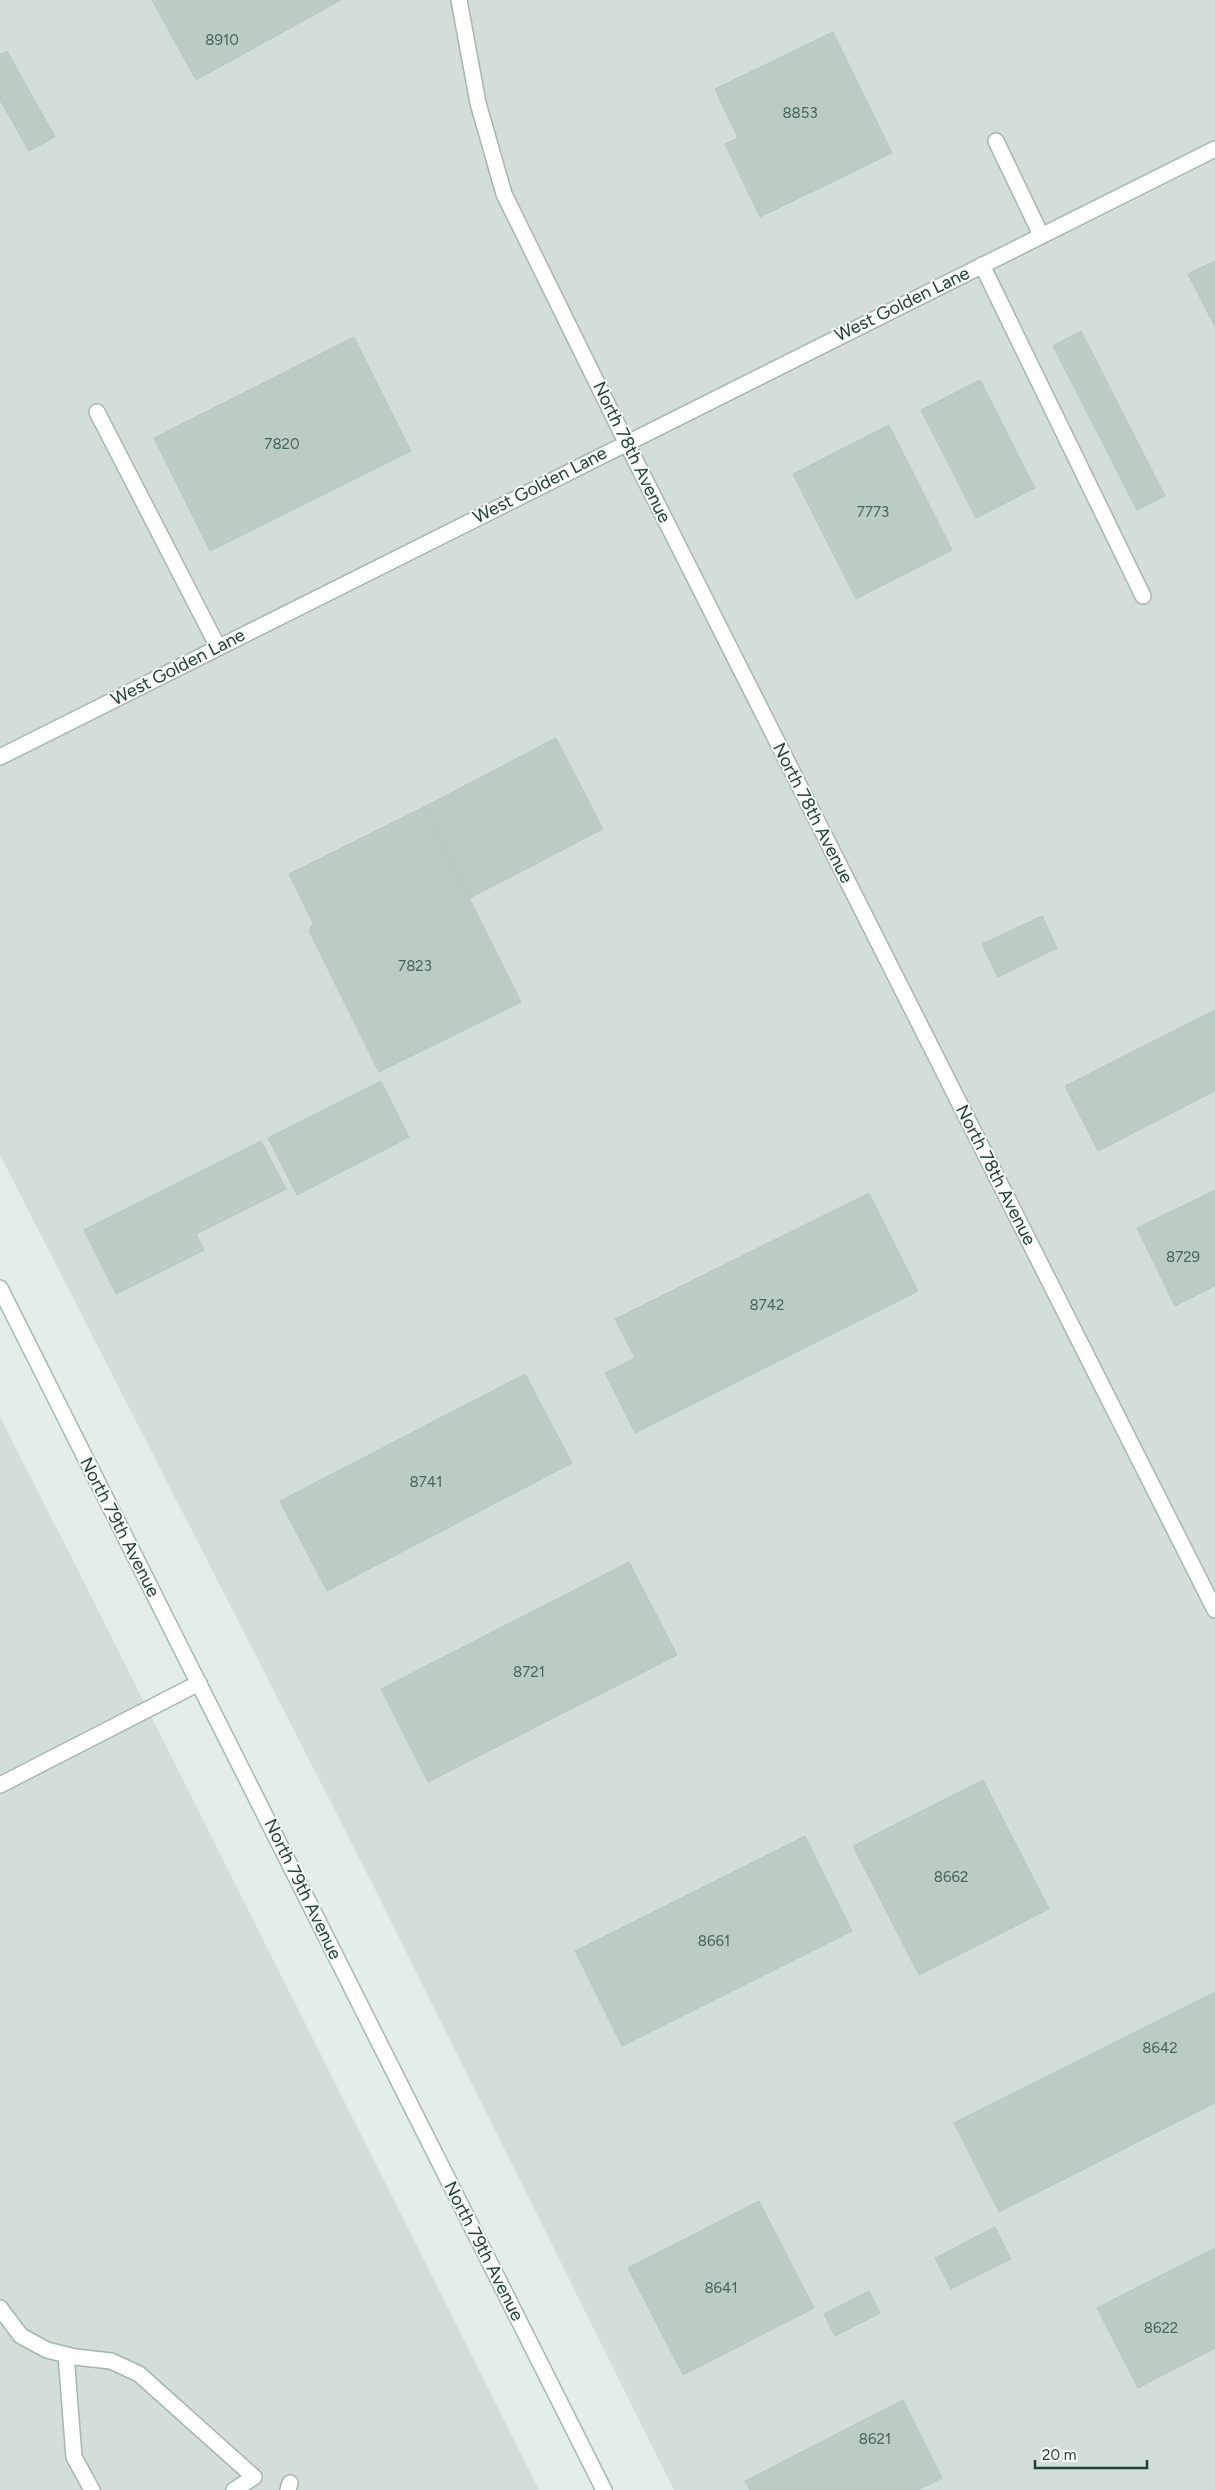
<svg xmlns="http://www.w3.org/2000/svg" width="1215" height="2490" font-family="Figtree,sans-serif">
	<rect width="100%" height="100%" fill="#e4eee8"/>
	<!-- built -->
	<g fill="#d2ded7">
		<polygon points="0,0 1215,0 1215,2490 674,2490 371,1881 0,1155"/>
		<polygon points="0,1417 77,1568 539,2490 0,2490"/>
	</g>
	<!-- building -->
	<g fill="#bcccc3" stroke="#b6c8be">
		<polygon points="152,0 341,0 196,80"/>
		<polygon points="833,32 892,153 760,217 725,144 738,138 715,89"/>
		<polygon points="7,51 55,137 29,151 0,100 0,55"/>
		<polygon points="1215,261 1215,327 1188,274"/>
		<polygon points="1081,331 1165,496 1137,510 1053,346"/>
		<polygon points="354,337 411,451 210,551 154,438"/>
		<polygon points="980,380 1035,488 976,518 921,410"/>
		<polygon points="889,425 952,550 856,599 793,474"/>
		<polygon points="556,738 603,829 470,898 424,807"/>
		<polygon points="424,807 521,1002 379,1072 309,931 313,923 289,874"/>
		<polygon points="1042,916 1057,948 998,977 982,944"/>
		<polygon points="1215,1010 1215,1091 1098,1151 1065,1086"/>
		<polygon points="381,1081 409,1137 297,1195 268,1138"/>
		<polygon points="261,1141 286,1189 196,1234 204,1250 116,1294 84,1230"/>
		<polygon points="1215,1190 1215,1286 1175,1306 1137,1228"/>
		<polygon points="869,1193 918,1291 635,1433 605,1373 635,1358 615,1319"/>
		<polygon points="525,1374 572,1463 327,1591 280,1501"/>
		<polygon points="629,1562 677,1655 428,1782 381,1689"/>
		<polygon points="983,1780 1049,1909 919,1975 853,1846"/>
		<polygon points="805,1836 852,1931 622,2046 575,1951"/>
		<polygon points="1215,1992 1215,2103 999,2212 954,2123"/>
		<polygon points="759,2201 814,2308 683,2375 628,2268"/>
		<polygon points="995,2227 1011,2259 951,2289 935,2258"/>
		<polygon points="1215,2248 1215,2348 1138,2388 1097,2308"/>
		<polygon points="869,2291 880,2313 835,2336 824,2314"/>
		<polygon points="903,2400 942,2478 918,2490 750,2490 745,2481"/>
	</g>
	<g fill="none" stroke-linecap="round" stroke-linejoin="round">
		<!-- lane casing -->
		<g stroke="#a6b7ae" stroke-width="18">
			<g id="lane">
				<polyline points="996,141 1041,235"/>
				<polyline points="982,265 1143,596"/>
				<polyline points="97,412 218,647"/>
				<polyline points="0,1785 199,1683"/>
				<polyline points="0,2308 21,2336 47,2350 75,2357 111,2361 139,2374 254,2477 234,2490"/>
				<polyline points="66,2355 74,2457 92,2490"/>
				<polyline points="288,2490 290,2483"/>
			</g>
		</g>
		<!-- street casing -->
		<g stroke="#a6b7ae" stroke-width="18">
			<g id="street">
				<polyline points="459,0 478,103 504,194 626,442 1215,1610"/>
				<polyline points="0,757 1215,149"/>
			</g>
		</g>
		<!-- secondary casing -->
		<g stroke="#a2baae" stroke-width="18">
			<polyline id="secondary" points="0,1288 604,2490"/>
		</g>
		<!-- lane -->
		<use href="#lane" stroke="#fff" stroke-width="15"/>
		<!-- street -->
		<use href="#street" stroke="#fff" stroke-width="15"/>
		<!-- secondary -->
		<use href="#secondary" stroke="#fff" stroke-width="15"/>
	</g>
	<g text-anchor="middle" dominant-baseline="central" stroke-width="4" stroke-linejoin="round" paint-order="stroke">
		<!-- number labels -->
		<g font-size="15" fill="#496458">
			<text x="222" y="40">8910</text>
			<text x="800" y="113">8853</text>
			<text x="282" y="444">7820</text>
			<text x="873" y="512">7773</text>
			<text x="415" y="966">7823</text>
			<text x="1183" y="1257">8729</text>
			<text x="767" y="1305">8742</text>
			<text x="426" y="1482">8741</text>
			<text x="529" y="1672">8721</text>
			<text x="951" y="1877">8662</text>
			<text x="714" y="1941">8661</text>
			<text x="1160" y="2048">8642</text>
			<text x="721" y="2288">8641</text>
			<text x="1161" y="2328">8622</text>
			<text x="875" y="2439">8621</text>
		</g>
		<!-- street labels -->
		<g font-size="18" fill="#234134" stroke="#f5faf7">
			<text transform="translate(902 304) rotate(-26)">West Golden Lane</text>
			<text transform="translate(632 452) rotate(64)">North 78th Avenue</text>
			<text transform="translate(540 485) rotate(-27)">West Golden Lane</text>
			<text transform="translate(178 667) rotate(-27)">West Golden Lane</text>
			<text transform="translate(813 813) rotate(63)">North 78th Avenue</text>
			<text transform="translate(996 1175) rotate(63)">North 78th Avenue</text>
			<text transform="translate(120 1527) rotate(63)">North 79th Avenue</text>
			<text transform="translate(303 1889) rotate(64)">North 79th Avenue</text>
			<text transform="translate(484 2251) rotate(63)">North 79th Avenue</text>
		</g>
	</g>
	<!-- scale -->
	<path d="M1035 2460v8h112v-8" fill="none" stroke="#234134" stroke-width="2.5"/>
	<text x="1042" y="2460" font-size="15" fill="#234134" stroke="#f5faf7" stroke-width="4" paint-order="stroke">20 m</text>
</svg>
